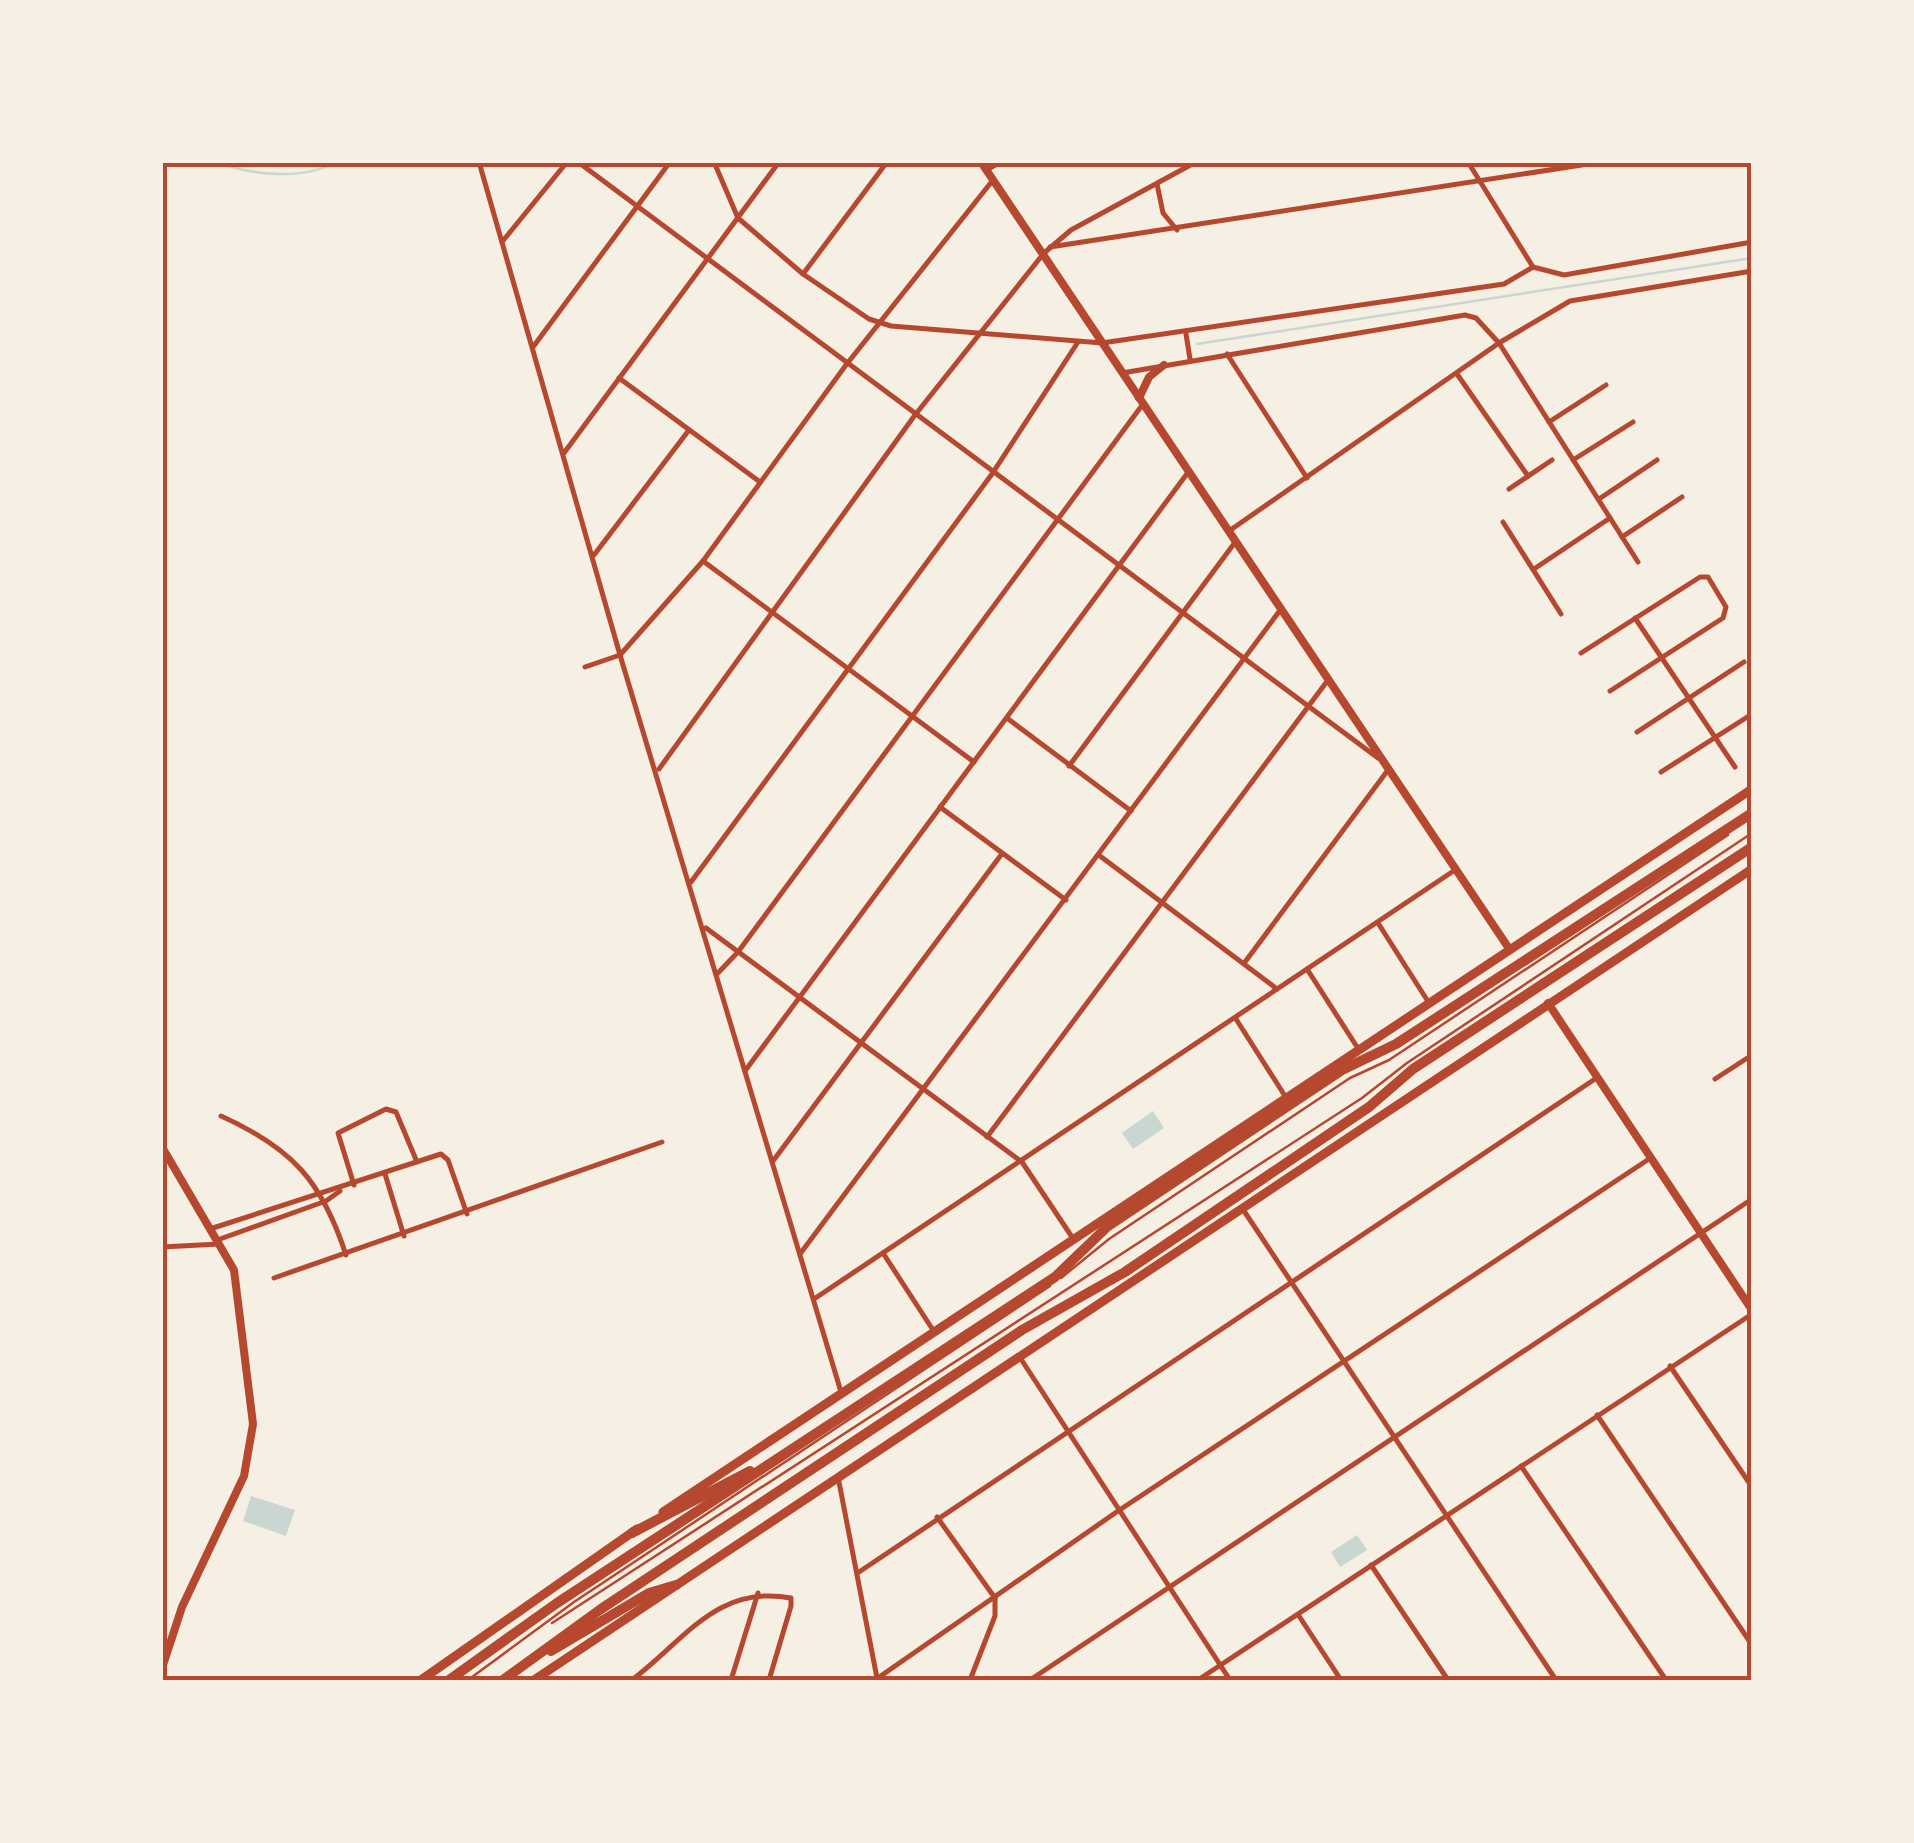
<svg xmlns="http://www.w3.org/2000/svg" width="1914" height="1843" font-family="Mulish,sans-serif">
	<rect width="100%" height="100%" fill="#f6efe4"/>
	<!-- water -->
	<g fill="#c9d6d2">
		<polygon points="1153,1111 1164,1128 1133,1149 1122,1133"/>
		<polygon points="251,1496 295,1510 286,1536 243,1521"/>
		<polygon points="1357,1535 1367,1550 1340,1567 1331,1552"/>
	</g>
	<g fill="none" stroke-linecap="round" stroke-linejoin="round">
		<!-- stream -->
		<g stroke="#c9d6d2" stroke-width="2.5">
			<path d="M216 162C252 175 302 181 336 162"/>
			<polyline points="1197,344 1752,258"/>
		</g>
		<!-- service -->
		<g stroke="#b5482f" stroke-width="2.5">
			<polyline points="1061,1278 1109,1239 1350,1078 1389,1060 1728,835"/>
			<polyline points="552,1623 1362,1098 1407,1063 1752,833"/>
			<polyline points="468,1680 574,1602 1050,1286"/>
		</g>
		<!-- minor -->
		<g stroke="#b5482f" stroke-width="5">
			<polyline points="479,162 620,655 841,1392"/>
			<polyline points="578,162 1378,758"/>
			<polyline points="714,162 738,218 803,274 869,319 891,326 1102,343 1504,284 1533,267 1564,275 1752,242"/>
			<polyline points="1468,162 1533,267"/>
			<polyline points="986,170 1001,162"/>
			<polyline points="1157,184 1163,213 1177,230"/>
			<polyline points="502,242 567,162"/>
			<polyline points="1050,247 1601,162"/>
			<polyline points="803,274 887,162"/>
			<polyline points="1186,334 1190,359"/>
			<polyline points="533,347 670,162"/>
			<polyline points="1227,354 1307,478"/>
			<polyline points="1122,373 1465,315 1476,318 1499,343 1570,301 1752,271"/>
			<polyline points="1457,374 1528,476"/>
			<polyline points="619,378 760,482"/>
			<polyline points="1549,422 1606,385"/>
			<polyline points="564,453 779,162"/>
			<polyline points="1573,460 1633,422"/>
			<polyline points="1509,489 1552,460"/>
			<polyline points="1599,499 1657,460"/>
			<polyline points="1503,522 1561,614"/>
			<polyline points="1229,531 1499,343 1638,562"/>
			<polyline points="1622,537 1682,497"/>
			<polyline points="594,555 689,430"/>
			<polyline points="703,561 974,762"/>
			<polyline points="1534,569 1610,518"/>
			<polyline points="1635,618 1735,767"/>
			<polyline points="1581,653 1700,577 1708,577 1726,607 1723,618 1610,691"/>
			<polyline points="585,667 620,655 703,561 846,365 993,180"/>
			<polyline points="1007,718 1131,811"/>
			<polyline points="1637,732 1744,662"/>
			<polyline points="1069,766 1236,541"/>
			<polyline points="659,769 915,415 1044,253 1071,230 1196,162"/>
			<polyline points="1661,772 1752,714"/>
			<polyline points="940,807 1066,900"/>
			<polyline points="1100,856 1277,989"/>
			<polyline points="691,882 992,474 1078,342"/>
			<polyline points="1378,923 1429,1003"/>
			<polyline points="706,928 1022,1162 1074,1240"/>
			<polyline points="1245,962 1388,770"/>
			<polyline points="1307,969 1359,1050"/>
			<polyline points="717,974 738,952 1143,404"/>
			<polyline points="1236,1019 1285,1096"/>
			<polyline points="745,1071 1189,471"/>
			<polyline points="1715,1079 1752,1055"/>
			<path d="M221 1116C292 1148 322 1181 346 1255"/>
			<polyline points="987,1137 1328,680"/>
			<polyline points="773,1161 1001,855"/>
			<polyline points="385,1174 404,1236"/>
			<polyline points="354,1185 338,1133 386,1109 396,1112 417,1162"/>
			<polyline points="1242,1208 1556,1680"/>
			<polyline points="213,1228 441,1154 448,1160 467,1214"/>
			<polyline points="220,1239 326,1201 340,1191"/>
			<polyline points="162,1247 219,1244"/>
			<polyline points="883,1253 933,1330"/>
			<polyline points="800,1254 1281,609"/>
			<polyline points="274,1278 662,1142"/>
			<polyline points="814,1299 1455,870"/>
			<polyline points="1019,1356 1230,1680"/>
			<polyline points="1670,1366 1752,1487"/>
			<polyline points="1597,1415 1752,1645"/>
			<polyline points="1521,1466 1666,1680"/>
			<polyline points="838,1477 877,1678"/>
			<polyline points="937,1517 995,1598"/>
			<polyline points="1371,1565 1448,1680"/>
			<polyline points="859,1572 1595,1079"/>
			<polyline points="1299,1616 1341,1680"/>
			<path d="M632 1680C685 1640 717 1584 791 1598V1606L769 1680"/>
			<polyline points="731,1680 758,1593"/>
			<polyline points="875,1680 1118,1511 1649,1159"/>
			<polyline points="970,1680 995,1616 995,1598"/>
			<polyline points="1030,1680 1752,1199"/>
			<polyline points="1198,1680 1752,1314"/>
		</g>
		<!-- secondary -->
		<g stroke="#b5482f" stroke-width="8">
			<polyline points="981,162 1510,950"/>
			<polyline points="1139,398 1149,377 1164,365"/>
			<polyline points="1548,1003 1752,1310"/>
			<polyline points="162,1147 234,1270 253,1424 244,1476 182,1607 162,1668"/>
		</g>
		<!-- primary -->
		<g stroke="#b5482f" stroke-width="9">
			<polyline points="663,1512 1752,789"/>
			<polyline points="421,1680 637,1529"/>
			<polyline points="534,1680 1752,869"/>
		</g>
		<!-- motorway -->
		<g stroke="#b5482f" stroke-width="10">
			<polyline points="632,1533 750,1471"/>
			<polyline points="551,1651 649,1593 676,1585"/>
			<polyline points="449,1680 557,1603 1055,1277 1108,1226 1342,1070 1396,1044 1752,813"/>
			<polyline points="503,1680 601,1609 1022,1330 1125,1272 1369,1107 1413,1069 1752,847"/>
		</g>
	</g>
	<!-- border -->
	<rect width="1914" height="1843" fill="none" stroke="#f6efe4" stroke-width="330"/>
	<rect x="165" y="165" width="1584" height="1513" fill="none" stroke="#b5482f" stroke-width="4"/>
</svg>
